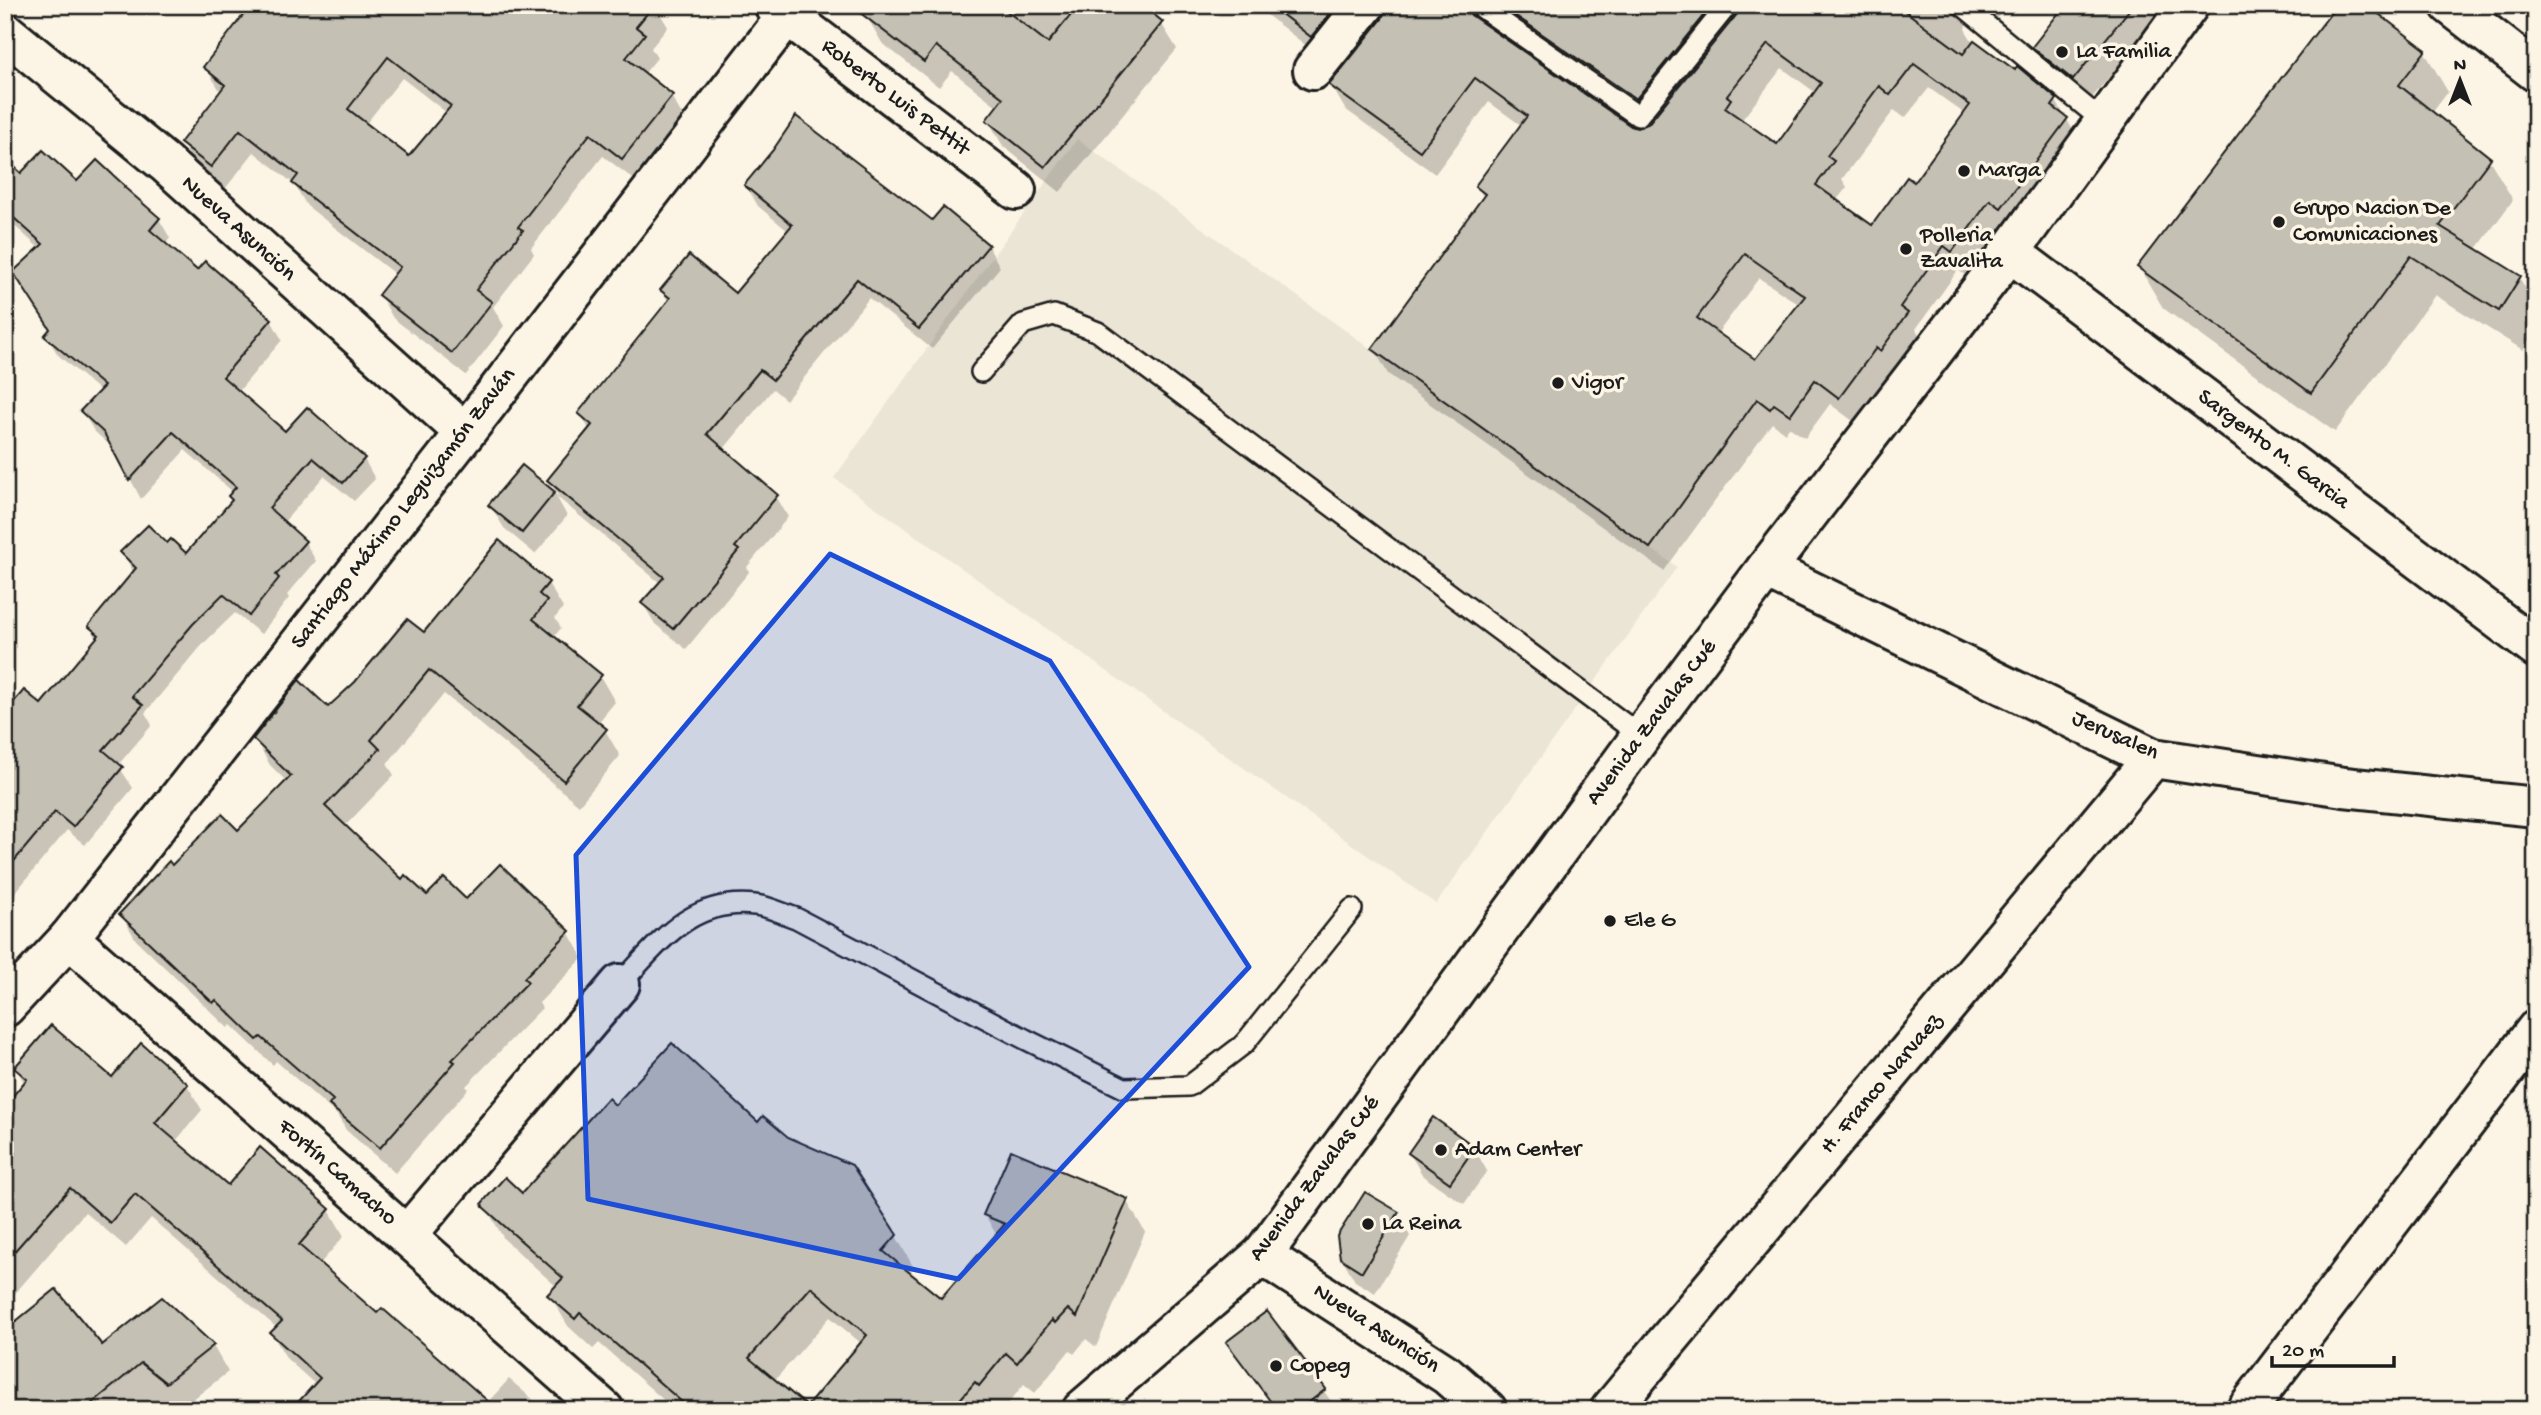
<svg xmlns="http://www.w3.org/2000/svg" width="2541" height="1415" font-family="'Gochi Hand',sans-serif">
	<rect width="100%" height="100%" fill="#fcf5e5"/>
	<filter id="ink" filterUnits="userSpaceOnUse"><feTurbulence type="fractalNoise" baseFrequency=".0143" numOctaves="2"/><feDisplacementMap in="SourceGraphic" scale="14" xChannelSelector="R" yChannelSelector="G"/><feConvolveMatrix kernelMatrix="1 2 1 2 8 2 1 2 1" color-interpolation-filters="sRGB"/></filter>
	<g filter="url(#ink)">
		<!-- built -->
		<polygon fill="#ebe5d6" points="1077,139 1677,567 1436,904 834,478"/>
		<!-- shadow -->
		<g fill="#0003" fill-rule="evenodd">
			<path d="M533 5H655L668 27 651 48 657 58 644 74 671 96 684 118 636 181 603 156 531 248 534 254 493 307 504 326 466 375 393 318 380 295 396 275 307 206 294 184 254 152 225 189 195 166 182 143 221 92 205 67ZM402 78 447 113 409 159 365 125Z"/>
			<polygon points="876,5 1139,5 1161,23 1177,49 1060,192 1003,146 988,120 998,107 952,71 939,87 882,43 867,17"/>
			<polygon points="1254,5 1324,5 1332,11 1346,36 1326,61"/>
			<path d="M1387 5H2007L1992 25 1980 17 1967 21 1965 29 1971 39 2015 72 2017 69 2056 101 2081 144 2016 232 2005 224 1966 276 1958 270 1916 329 1921 339 1895 375 1891 372 1853 421 1830 404 1805 438 1789 427 1785 433 1772 423 1664 571 1388 374 1374 349 1484 198 1477 186 1522 126 1489 102 1435 174 1345 109 1331 85 1384 19ZM1486 19H1501L1650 123 1637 130 1630 128 1482 25ZM1782 68 1816 93 1777 147 1741 121ZM1929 88 1965 114 1914 184 1872 228 1836 201 1847 187 1842 179 1894 110 1905 118ZM1759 278 1800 305 1755 362 1717 334Z"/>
			<polygon points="2067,5 2186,5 2160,37 2149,28 2087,104 2049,72 2034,47"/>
			<polygon points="2424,51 2448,92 2432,113 2489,159 2513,200 2476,250 2519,277 2536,306 2536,329 2523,350 2435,295 2335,432 2163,308 2139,267"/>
			<polygon points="5,161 21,175 77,184 124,187 127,193 159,219 170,238 165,245 197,273 271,320 282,340 238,392 285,434 364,459 375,479 354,501 324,476 283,523 305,542 316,561 287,595 289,598 261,634 235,613 203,644 145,713 152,725 118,765 133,788 85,845 67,830 14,894 10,890 5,895 5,715 41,706 98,640 90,627 134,573 123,553 167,545 186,556 233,502 233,492 185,450 141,499 115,450 94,431 82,411 101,392 58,355 47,336 51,330 40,249 5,217"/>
			<polygon points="746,185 932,223 988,246 1000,267 932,349 869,298 786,400 773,389 723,450 776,496 788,517 747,567 749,572 686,649 655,624 643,604 660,583 556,496 567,516 535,554 504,528 490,505 522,468 559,497 549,480 590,431 580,413 669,303 662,290 736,295 788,231 758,206"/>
			<polygon points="548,583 563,608 555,618 561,628 553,638 600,676 615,702 597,724 605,730 620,756 579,805 444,694 387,764 394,775 344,827 402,882 427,898 466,902 568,932 583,958 539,1003 542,1008 466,1086 468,1089 395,1173 346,1130 337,1115 276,1061 273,1065 231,1025 228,1028 136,940 121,914 173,867 238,832 287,782 270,765 255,739 329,711 424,634"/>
			<polygon points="16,1068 112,1080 187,1085 202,1110 175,1142 228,1187 329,1210 344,1236 319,1265 377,1316 487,1403 509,1379 537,1403 541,1410 295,1410 316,1385 287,1359 272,1334 277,1328 151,1218 126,1247 85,1212 5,1305 5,1107 25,1084"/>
			<path d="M616 1108 758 1125 896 1236 914 1268 908 1274 941 1301 997 1236 985 1215 1126 1200 1145 1232 1096 1347 1086 1339 1074 1354 1070 1350 1035 1393 1024 1384 1003 1410H675L599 1343 593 1349 568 1326 550 1295 557 1287 504 1239 485 1206 522 1195ZM830 1317 862 1344 807 1409 774 1381Z"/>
			<polygon points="1474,1148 1487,1171 1464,1204 1423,1176 1410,1154"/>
			<polygon points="1397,1213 1410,1236 1375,1293 1355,1281 1342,1258"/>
			<polygon points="162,1300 213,1346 228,1372 179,1410 5,1410 102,1347"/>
			<polygon points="1267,1314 1331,1401 1320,1410 1277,1410 1228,1343"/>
		</g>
		<!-- building -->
		<g fill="#c4c0b3" stroke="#1c1c1c" stroke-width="2" fill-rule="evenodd">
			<path d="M251 5H654L636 27 645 34 626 58 673 95 622 159 590 134 518 227 523 230 476 290 492 302 452 353 378 295 400 267 292 183 298 175 240 130 211 167 180 143 225 85 203 67ZM388 57 451 106 409 156 348 109Z"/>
			<polygon points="850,5 999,5 1048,43 1079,5 1142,5 1163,22 1045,167 986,120 1003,98 936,46 924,62"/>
			<polygon points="1270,5 1337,5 1311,37"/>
			<path d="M1386 5H1466L1471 15 1631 126 1637 128 1648 124 1738 13 1740 5H1897L1963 54 1974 40 2015 70 2017 66 2057 99 2052 106 2068 118 2001 208 1990 200 1952 252 1944 246 1900 307 1908 313 1880 351 1876 348 1839 398 1815 380 1790 415 1774 404 1770 409 1757 399 1650 548 1372 349 1485 194 1475 186 1527 116 1475 78 1420 151 1329 85 1382 19ZM1768 44 1821 83 1777 144 1725 108 1731 99 1727 96ZM1914 64 1970 105 1914 182 1907 177 1872 225 1816 185 1834 161 1827 156 1879 86 1890 95ZM1745 254 1805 296 1755 359 1697 318Z"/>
			<polygon points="1500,5 1712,5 1636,99"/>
			<polygon points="2065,5 2133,5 2073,80 2032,47"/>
			<polygon points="2337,5 2367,5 2426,50 2399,85 2491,158 2440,226 2521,276 2499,311 2411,256 2311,393 2137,267"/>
			<polygon points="796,116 932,220 943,207 989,245 919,329 857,279 773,380 760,370 707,434 778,495 735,547 739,550 673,629 641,603 664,577 547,480 592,425 578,413 670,298 660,290 689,255 735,293 792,225 744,185 773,150"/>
			<polygon points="43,150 77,181 97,160 125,186 124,187 160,218 150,230 197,270 205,261 272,319 223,377 285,431 307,407 365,458 343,483 313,458 269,508 306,541 276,575 279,578 249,616 223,594 193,624 132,696 143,705 103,750 123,767 73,827 55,812 5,872 5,712 24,690 41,704 99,635 88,626 136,568 120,552 148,525 167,543 171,539 186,553 232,500 228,496 236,487 173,432 129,481 104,433 80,411 104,386 44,336 50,329 13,272 43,244 5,210 5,158 21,173"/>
			<polygon points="522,465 555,492 522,533 488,505"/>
			<polygon points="499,540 549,582 539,594 547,601 533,619 602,675 577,705 607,729 564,781 429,670 371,740 380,749 325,806 402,879 405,875 427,895 444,878 466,899 500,864 570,931 524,978 528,982 452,1060 455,1062 380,1148 329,1105 333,1100 261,1037 257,1040 216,1000 213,1003 119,914 169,861 172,865 222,814 238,830 291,776 253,739 299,680 328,707 355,682 407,619 424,632"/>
			<polygon points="51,1025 112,1077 141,1043 188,1084 155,1123 228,1185 260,1147 330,1209 299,1245 377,1313 382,1308 498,1410 291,1410 320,1378 270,1333 282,1321 135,1194 110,1223 70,1188 5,1262 5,1105 27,1079 14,1068"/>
			<path d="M672 1043 758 1122 763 1116 788 1137 852 1165 897 1235 883 1251 941 1298 1005 1224 983 1215 1011 1150 1128 1199 1077 1317 1068 1309 1055 1323 1052 1320 1017 1363 1006 1353 979 1386 975 1382 951 1410H691L580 1313 575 1319 547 1295 563 1278 483 1207 482 1203 505 1177 522 1193 608 1098 615 1105ZM811 1287 867 1335 807 1406 749 1358Z"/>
			<polygon points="1433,1117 1475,1147 1450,1183 1408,1153"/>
			<polygon points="1365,1192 1399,1212 1362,1272 1340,1258 1337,1236"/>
			<polygon points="56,1289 102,1345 162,1297 214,1345 166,1383 141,1363 84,1410 5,1410 5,1330"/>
			<polygon points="1267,1311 1326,1389 1299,1410 1277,1410 1226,1342"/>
		</g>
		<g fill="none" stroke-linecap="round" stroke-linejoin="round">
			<!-- service casing -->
			<g stroke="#1c1c1c" stroke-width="24">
				<g id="service">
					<polyline points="1478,5 1638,116 1728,5"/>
					<polyline points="1962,5 2104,122"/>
					<polyline points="981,372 1023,324 1054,315 1098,332 1641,736"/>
					<path d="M620 984C660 942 690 898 755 905 768 906 783 914 796 918L1025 1039 1124 1088 1189 1086 1244 1044 1352 909"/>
				</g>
			</g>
			<!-- minor casing -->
			<g stroke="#1c1c1c" stroke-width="44">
				<g id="minor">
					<polyline points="774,5 1016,190"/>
					<polyline points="2450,5 2536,72"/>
					<polyline points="1313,70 1365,5"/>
					<polyline points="2010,252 2536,648"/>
					<polyline points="465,433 795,5"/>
					<polyline points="1766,569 2153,758 2344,787 2536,807"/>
					<polyline points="5,1007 69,938"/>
					<polyline points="407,1235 620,984"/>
					<polyline points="1610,1410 2153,758"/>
					<polyline points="2246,1410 2536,1030"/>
				</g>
			</g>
			<!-- tertiary casing -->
			<g stroke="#1c1c1c" stroke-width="44">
				<g id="tertiary">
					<polyline points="5,32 165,163 465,433 69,938 604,1410"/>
					<polyline points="1262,1255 1447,1375 1487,1410"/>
				</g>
			</g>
			<!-- secondary casing -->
			<g stroke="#1c1c1c" stroke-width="44">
				<polyline id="secondary" points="1082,1410 1262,1255 1641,736 1766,569 2010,252 2189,5"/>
			</g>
			<!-- service -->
			<use href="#service" stroke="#fcf5e5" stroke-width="19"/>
			<!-- minor -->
			<use href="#minor" stroke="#fcf5e5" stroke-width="38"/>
			<!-- tertiary -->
			<use href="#tertiary" stroke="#fcf5e5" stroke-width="38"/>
			<!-- secondary -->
			<use href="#secondary" stroke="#fcf5e5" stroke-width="38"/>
		</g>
	</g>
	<!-- marked area -->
	<path fill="#1d4ed8" fill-opacity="0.2" stroke="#1d4ed8" stroke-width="5" stroke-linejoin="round" d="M830 554 1050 661 1249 967 958 1279 588 1199 576 855Z"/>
	<!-- markers -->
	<g fill="#1c1c1c" stroke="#fcf5e5" stroke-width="2.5">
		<circle cx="2062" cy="52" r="7"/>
		<circle cx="1964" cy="171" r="7"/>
		<circle cx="2279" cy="222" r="7"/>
		<circle cx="1906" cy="249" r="7"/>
		<circle cx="1558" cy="383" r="7"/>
		<circle cx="1610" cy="921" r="7"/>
		<circle cx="1441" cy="1150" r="7"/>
		<circle cx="1368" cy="1224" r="7"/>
		<circle cx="1276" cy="1366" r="7"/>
	</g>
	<g text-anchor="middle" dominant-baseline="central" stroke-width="7" stroke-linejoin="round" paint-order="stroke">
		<!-- poi labels -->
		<g font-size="23" fill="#1c1c1c" stroke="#fcf5e5" text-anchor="start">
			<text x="2076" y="52">La Familia</text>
			<text x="1978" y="171">Marga</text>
			<text x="2293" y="209">Grupo Nacion De<tspan x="2293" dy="26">Comunicaciones</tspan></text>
			<text x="1920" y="236">Polleria<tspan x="1920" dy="26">Zavalita</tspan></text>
			<text x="1572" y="383">Vigor</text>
			<text x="1624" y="921">Ele G</text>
			<text x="1455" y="1150">Adam Center</text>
			<text x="1382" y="1224">La Reina</text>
			<text x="1290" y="1366">Copeg</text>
		</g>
		<!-- street labels -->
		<g font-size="23" fill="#1c1c1c" stroke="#fcf5e5">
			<text transform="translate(895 98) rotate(37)">Roberto Luis Pettit</text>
			<text transform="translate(238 229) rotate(42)">Nueva Asunción</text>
			<text transform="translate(2273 450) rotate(37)">Sargento M. Garcia</text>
			<text transform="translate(404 509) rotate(-52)">Santiago Máximo Leguizamón Zaván</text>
			<text transform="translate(1652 723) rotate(-53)">Avenida Zavalas Cué</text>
			<text transform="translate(2115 736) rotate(24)">Jerusalen</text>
			<text transform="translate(1882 1084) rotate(-50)">H. Franco Narvaez</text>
			<text transform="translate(337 1173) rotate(41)">Fortín Camacho</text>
			<text transform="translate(1315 1179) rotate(-53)">Avenida Zavalas Cué</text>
			<text transform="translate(1376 1329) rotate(33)">Nueva Asunción</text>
		</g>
	</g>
	<!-- margin -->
	<rect width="2541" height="1415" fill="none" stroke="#fcf5e5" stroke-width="28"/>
	<rect x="14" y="14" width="2513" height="1387" fill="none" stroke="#1c1c1c" stroke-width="2.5" filter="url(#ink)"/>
	<!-- north arrow -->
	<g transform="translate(2460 80)" stroke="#fcf5e5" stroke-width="5" paint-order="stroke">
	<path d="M0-5L12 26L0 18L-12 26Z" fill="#1c1c1c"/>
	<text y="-10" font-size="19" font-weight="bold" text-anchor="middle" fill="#1c1c1c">N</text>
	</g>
	<!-- scale -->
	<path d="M2272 1356v10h122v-10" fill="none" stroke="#1c1c1c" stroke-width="3.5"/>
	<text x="2282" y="1356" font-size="21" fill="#1c1c1c" stroke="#fcf5e5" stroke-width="5" paint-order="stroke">20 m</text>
</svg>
